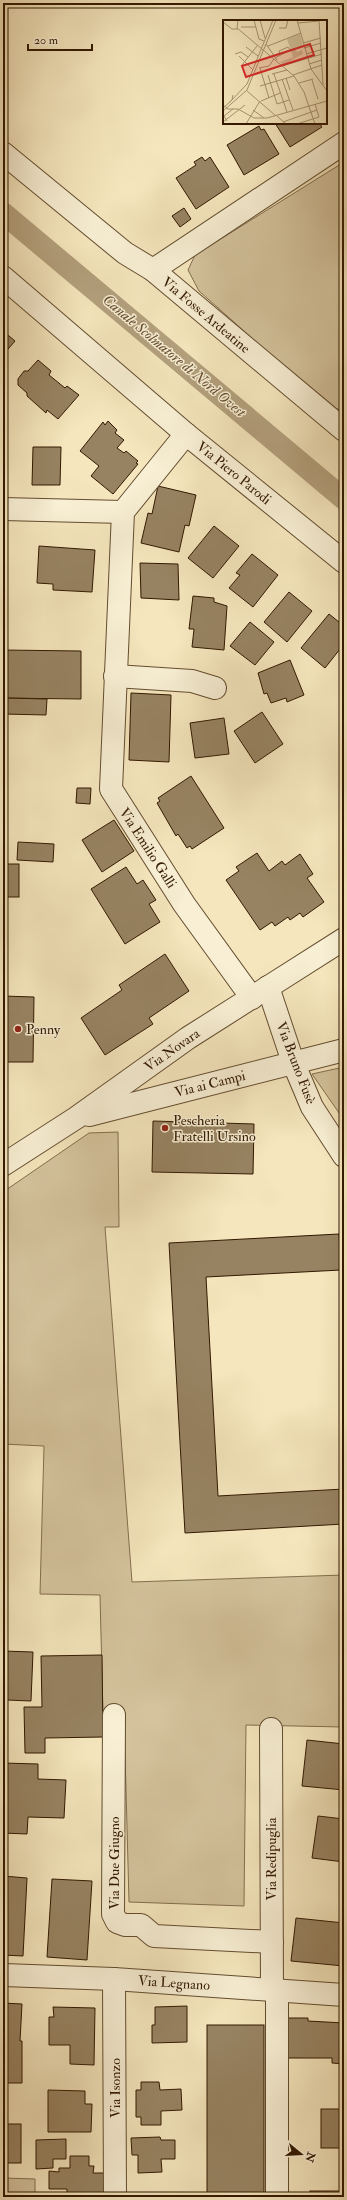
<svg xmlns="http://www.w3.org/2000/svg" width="347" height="2200" font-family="'IM FELL Double Pica',serif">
	<rect width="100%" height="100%" fill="#f5e6bd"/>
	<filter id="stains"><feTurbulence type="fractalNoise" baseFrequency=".005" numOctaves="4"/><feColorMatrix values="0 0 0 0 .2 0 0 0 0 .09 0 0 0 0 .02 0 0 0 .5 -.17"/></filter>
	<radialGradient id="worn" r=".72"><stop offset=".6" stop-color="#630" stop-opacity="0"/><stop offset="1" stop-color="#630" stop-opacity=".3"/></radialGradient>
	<!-- green -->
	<g fill="#d4c39d" stroke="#836e4e">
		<polygon points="344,162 344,409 334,409 325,403 199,291 188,270 195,255"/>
		<polygon points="344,1067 344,1120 312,1074"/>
		<polygon points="118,1132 119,1227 105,1227 132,1582 344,1575 344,1727 246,1725 244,1906 129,1902 124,1715 103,1715 100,1595 40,1594 44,1446 3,1444 3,1192 89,1133"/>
		<polygon points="3,2178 35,2179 35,2197 3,2197"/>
	</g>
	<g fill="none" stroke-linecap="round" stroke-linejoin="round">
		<!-- canal -->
		<polyline stroke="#b3a07d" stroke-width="22" points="3,213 344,499"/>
	</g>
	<!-- building -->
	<g fill="#978362" stroke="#321800">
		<polygon points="275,123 319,123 322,127 290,147"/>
		<polygon points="259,126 261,130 264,129 279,154 244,175 227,145"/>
		<polygon points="202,157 205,161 210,157 229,187 196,209 176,178 196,165 194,162"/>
		<polygon points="184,208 191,219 180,227 172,216"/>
		<polygon points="3,331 15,341 3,355"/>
		<polygon points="38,360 51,371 49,375 65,388 67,386 79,395 58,419 47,410 46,413 27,396 27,393 18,385 18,379 24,371 28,371"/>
		<polygon points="108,421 117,430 115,433 124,440 117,448 124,453 126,451 138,461 136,463 138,464 113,494 91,476 99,466 80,451 103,422 105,425"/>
		<polygon points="33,447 61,447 60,485 32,485"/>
		<polygon points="158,486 196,495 189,526 185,525 179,552 141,543 148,513 152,514"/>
		<polygon points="214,526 239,546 213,578 188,558"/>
		<polygon points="39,546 95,550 92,592 53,590 53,584 37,583"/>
		<polygon points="252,554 278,575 253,607 229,588 240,575 236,573"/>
		<polygon points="140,563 178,564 179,600 141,598"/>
		<polygon points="289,592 312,611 287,642 264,622"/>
		<polygon points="193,596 214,598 214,602 227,606 224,650 192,647 194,629 189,629"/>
		<polygon points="329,614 344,626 344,644 325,668 301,648"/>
		<polygon points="250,622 274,642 255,665 230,646"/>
		<polygon points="3,650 81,651 81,699 3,698"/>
		<polygon points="290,660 304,695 287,702 286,698 271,703 267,693 264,694 258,673"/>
		<polygon points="344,691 344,700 340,696"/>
		<polygon points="131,693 171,695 169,762 129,760"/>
		<polygon points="3,698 47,699 46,715 3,714"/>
		<polygon points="262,712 283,744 255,763 234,731"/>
		<polygon points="224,718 229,754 195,758 190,723"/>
		<polygon points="191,776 224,828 192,849 190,846 187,848 178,834 176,836 157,803 160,801 158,798"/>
		<polygon points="77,788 91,788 90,804 76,803"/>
		<polygon points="114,820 134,851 102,872 82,840"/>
		<polygon points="18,842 54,844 53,862 17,860"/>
		<polygon points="257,853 269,871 282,861 285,865 300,854 313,874 307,878 324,902 303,917 300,913 290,920 288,917 275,926 272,922 260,930 226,880 239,871 236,867"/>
		<rect x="3" y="864" width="16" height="33"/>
		<polygon points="126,867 137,884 143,880 156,900 149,904 160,922 125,944 91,889"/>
		<polygon points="165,954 189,991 149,1018 153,1024 105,1055 81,1018 122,990 119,985"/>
		<polygon points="3,996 34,997 33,1062 3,1062"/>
		<polygon points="153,1121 254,1124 253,1174 152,1172"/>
		<polygon points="339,1234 341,1270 206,1277 218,1496 344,1489 344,1524 185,1533 169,1243"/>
		<polygon points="3,1651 33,1652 31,1701 7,1700 7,1698 3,1697"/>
		<polygon points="102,1655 103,1737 45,1738 45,1753 25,1753 24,1707 42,1707 41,1656"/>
		<polygon points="307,1740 344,1744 344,1790 302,1786"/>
		<polygon points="3,1763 38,1764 38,1779 66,1780 64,1818 28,1817 27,1834 3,1833"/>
		<polygon points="318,1816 344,1819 344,1862 312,1858"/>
		<polygon points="3,1876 27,1878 23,1956 3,1955"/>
		<polygon points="52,1879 92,1881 87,1960 47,1957"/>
		<polygon points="296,1918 344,1923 344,1966 291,1961"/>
		<polygon points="3,2003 22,2004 20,2041 22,2041 22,2083 3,2083"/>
		<polygon points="187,2006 187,2042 152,2043 152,2025 155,2025 155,2007"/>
		<polygon points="53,2007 95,2008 94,2065 70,2064 70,2045 49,2045 49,2017 54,2017"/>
		<polygon points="286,2018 308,2018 308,2021 344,2023 344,2064 332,2063 332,2058 286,2058"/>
		<rect x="207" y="2025" width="57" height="172"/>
		<polygon points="141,2082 159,2082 160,2090 181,2089 182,2110 161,2111 161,2125 141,2125 141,2117 136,2117 136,2090 141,2090"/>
		<polygon points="48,2090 85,2091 85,2104 92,2104 91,2132 48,2132"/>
		<rect x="321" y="2109" width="23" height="39"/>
		<rect x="3" y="2124" width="18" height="39"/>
		<polygon points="160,2137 161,2140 175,2140 175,2159 161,2159 162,2172 138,2173 138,2155 132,2155 131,2138"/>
		<polygon points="66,2139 66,2159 53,2159 53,2168 36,2169 36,2140"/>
		<polygon points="70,2156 89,2156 89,2166 94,2166 93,2173 106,2173 105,2197 67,2197 67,2189 49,2189 49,2171 59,2172 59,2168 70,2168"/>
		<rect x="310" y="2191" width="34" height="6"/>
		<rect x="136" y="2194" width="35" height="3"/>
	</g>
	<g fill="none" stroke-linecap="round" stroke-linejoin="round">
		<!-- minor casing -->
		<g stroke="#634c2f" stroke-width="24">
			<g id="minor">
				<polyline points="3,153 125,253 153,270 344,430"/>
				<polyline points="153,270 344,143"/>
				<polyline points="3,277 186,434 344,562"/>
				<polyline points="186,434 123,512 111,789 184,904 252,998"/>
				<polyline points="3,509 123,512"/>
				<polyline points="115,676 192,681 215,688"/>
				<polyline points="268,987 293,1062 312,1107 344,1156"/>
				<polyline points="89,1115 344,1050"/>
				<polyline points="3,1165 76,1118 188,1038 344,939"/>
				<polyline points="114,1715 113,1914 117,1922 125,1925 141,1925 154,1936 272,1942"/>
				<polyline points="271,1729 272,1990"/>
				<polyline points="3,1975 114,1979 344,1995"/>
				<polyline points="114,1979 115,2197"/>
				<polyline points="277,2197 277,1990"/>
			</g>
		</g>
		<!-- minor -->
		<use href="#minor" stroke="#f8efd4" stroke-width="22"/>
	</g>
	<!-- markers -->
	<g fill="#8f2418" stroke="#f8efd4" stroke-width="1.5">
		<circle cx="18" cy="1029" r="4"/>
		<circle cx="165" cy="1128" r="4"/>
	</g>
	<g text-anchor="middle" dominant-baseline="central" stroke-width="3" stroke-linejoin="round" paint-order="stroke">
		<!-- street labels -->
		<g font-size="14" fill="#321800" stroke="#f8efd4">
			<text transform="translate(206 315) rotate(40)">Via Fosse Ardeatine</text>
			<text transform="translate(234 473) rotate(39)">Via Piero Parodi</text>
			<text transform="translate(148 848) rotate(57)">Via Emilio Galli</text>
			<text transform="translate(172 1050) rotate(-35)">Via Novara</text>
			<text transform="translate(296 1063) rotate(69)">Via Bruno Fusè</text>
			<text transform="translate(210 1084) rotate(-14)">Via ai Campi</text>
			<text transform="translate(271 1859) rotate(-90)">Via Redipuglia</text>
			<text transform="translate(114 1863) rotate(-90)">Via Due Giugno</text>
			<text transform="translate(174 1983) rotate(4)">Via Legnano</text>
			<text transform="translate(115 2088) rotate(-90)">Via Isonzo</text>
		</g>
		<!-- poi labels -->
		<g font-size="14" fill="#321800" stroke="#f8efd4" text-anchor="start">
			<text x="26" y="1029">Penny</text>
			<text x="173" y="1120">Pescheria<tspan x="173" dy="16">Fratelli Ursino</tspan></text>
		</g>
		<!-- water labels -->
		<g font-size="15" font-style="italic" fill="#664e32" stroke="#f8efd4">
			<text transform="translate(174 356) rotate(40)">Canale Scolmatore di Nord Ovest</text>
		</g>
	</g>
	<!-- overview -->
	<g transform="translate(223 20)">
		<rect width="104" height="104" fill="#f5e6bd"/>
		<path d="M77 14 80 26 72 28 74 32 79 30 80 34 60 45 57 42 70 37 64 19Z" fill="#d4c39d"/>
		<path fill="none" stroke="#a79471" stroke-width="1" d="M15 0 14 8 71 56 81 72 92 104M31 0 36 19 41 21M37 0 42 18M74 0 88 49 104 71M96 0 100 65M0 2 9 9H15M75 3 96 1M18 7H33M56 8H63L65 0M80 23 98 18M43 24 53 0M45 26 78 13M23 27 35 36M81 28 98 23M12 34 18 32 25 37M83 34 104 28M16 36 30 50M52 38 67 30 65 27 56 31 57 34M86 44 99 40M19 45 34 26M59 46 99 34M36 48 46 46 51 39M37 48 46 78M49 54 64 50M51 54 64 92M45 55 54 84 66 80M70 55 99 45M63 58 67 70M59 59 70 90M89 60 95 79M76 63 90 59M37 66 71 56M24 71 53 96M38 81 57 73M6 83 24 64 50 0M0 85 5 89H15L31 98H44L104 81M0 88 9 80 10 75M30 90 41 98M0 91 24 70 43 24 54 40M54 96 63 104M4 101 1 96 10 89M0 102 22 85M60 102 94 90M23 104 37 81M74 104 96 97 92 84"/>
		<path fill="#d62828" fill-opacity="0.15" stroke="#d62828" stroke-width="2" d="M87 24 91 35 23 57 19 46Z"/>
		<rect width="104" height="104" fill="none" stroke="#321800" stroke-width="2"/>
	</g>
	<!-- margin -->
	<rect width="347" height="2200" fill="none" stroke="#f5e6bd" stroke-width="16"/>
	<rect x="4" y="4" width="339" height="2192" fill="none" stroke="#321800" stroke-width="2"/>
	<rect x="8" y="8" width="331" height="2184" fill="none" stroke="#321800"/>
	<!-- north arrow -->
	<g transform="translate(301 2154) rotate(108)" stroke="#f8efd4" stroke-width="3" paint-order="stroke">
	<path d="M0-3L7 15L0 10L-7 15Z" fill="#321800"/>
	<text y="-6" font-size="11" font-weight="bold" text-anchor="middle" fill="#321800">N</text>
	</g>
	<!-- scale -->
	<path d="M28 44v6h64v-6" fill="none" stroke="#321800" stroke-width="2"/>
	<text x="34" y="44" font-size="12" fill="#321800" stroke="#f8efd4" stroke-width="3" paint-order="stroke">20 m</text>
	<rect width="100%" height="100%" filter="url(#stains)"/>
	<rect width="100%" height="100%" fill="url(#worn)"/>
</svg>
